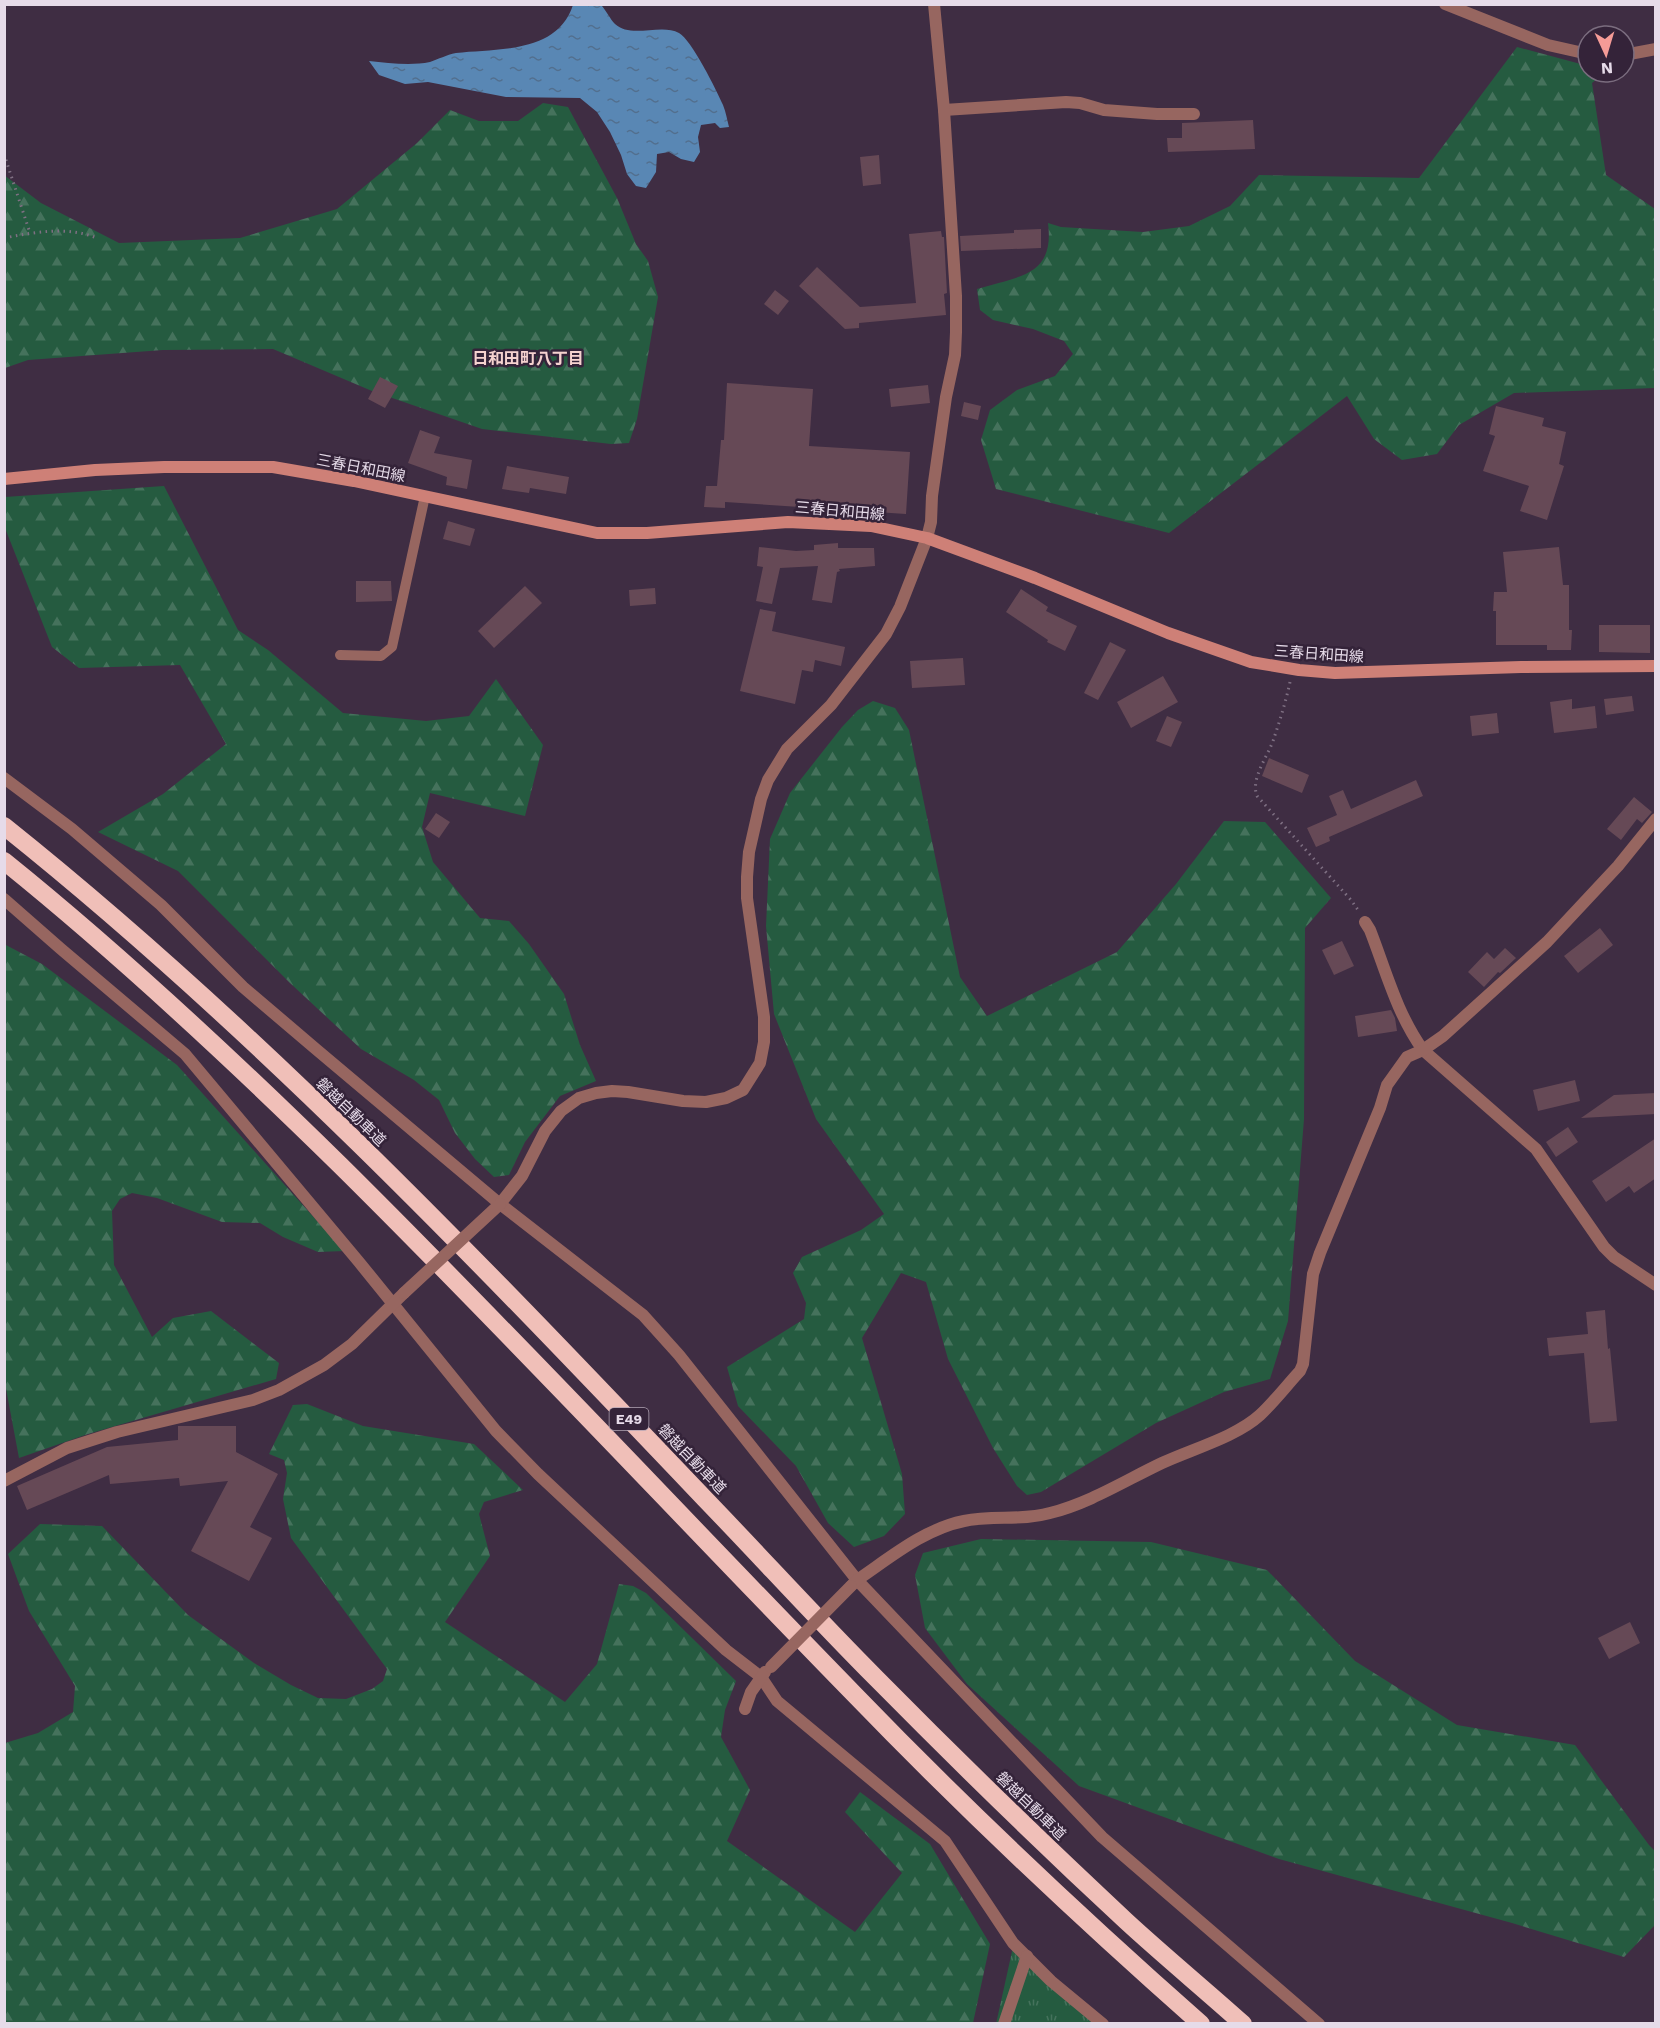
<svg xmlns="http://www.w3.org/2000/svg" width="1660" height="2028" font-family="'Work Sans','Noto Sans JP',sans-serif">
	<defs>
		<pattern id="grass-tufts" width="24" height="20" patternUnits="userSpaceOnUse" patternTransform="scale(1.5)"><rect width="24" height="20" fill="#255b40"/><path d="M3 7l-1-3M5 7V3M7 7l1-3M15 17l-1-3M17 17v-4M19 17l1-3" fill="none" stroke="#45725c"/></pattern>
		<pattern id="forest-firs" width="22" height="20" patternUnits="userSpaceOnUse" patternTransform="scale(1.5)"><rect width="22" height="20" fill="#255b40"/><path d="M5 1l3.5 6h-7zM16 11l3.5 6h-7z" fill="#45725c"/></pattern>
		<pattern id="water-ripples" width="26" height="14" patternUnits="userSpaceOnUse" patternTransform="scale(1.5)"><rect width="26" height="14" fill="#5987b4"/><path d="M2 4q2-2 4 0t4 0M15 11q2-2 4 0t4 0" fill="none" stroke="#526f8e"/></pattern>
	</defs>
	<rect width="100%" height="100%" fill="#3f2d43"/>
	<!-- grass -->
	<polygon fill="url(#grass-tufts)" points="1013,1947 1109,2023 996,2024"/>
	<!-- forest -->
	<g fill="url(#forest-firs)">
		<path d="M1517 47 1588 66V72H1605L1592 83 1606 175 1655 209V388L1514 393 1459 425 1437 454 1402 460 1374 439 1347 396 1169 533 996 489 981 440 990 410 1017 390 1055 376 1073 354 1064 341 1033 329 993 320 980 310 977 289C1018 276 1055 277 1048 223L1061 227 1143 232 1189 226 1230 206 1259 175 1419 178Z"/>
		<polygon points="543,103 568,107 617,198 636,244 648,261 658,297 637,419 629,443 611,444 482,429 372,391 273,349 163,350 28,360 5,368 4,175 41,203 119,243 240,238 337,209 417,143 450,110 479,121 518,121"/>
		<polygon points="164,486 238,630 268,650 343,713 426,721 469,716 496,679 543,745 525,816 430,793 422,827 433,862 480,918 509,921 529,944 564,994 580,1045 596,1081 560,1096 525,1142 509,1175 494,1177 475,1159 455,1133 439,1100 414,1080 361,1049 290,983 178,871 98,832 163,794 226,744 180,665 79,668 52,647 5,528 5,497"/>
		<polygon points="873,701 895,708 909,730 960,977 987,1016 1117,952 1176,884 1224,821 1265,822 1331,898 1305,928 1304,1119 1288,1321 1270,1379 1224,1392 1156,1423 1041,1492 1027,1495 1017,1486 993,1448 948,1359 926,1282 901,1273 862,1338 902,1474 905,1514 884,1536 854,1547 828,1523 796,1466 738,1406 727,1367 804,1319 806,1303 793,1273 802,1257 861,1230 884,1214 816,1119 774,1014 766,926 770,839 790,793 842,727 858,710"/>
		<polygon points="4,944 42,964 177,1065 344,1251 318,1252 283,1237 260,1223 222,1222 157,1198 132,1193 120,1199 112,1211 114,1265 152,1337 173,1318 211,1311 279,1363 276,1379 88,1434 19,1458 4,1378"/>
		<polygon points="307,1404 363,1426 474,1444 523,1490 484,1502 479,1514 490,1556 445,1622 565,1702 597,1664 619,1584 633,1586 646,1593 736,1681 725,1710 721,1737 750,1790 727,1841 855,1932 902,1873 845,1812 860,1792 930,1844 990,1944 973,2023 5,2023 5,1743 38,1733 73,1712 75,1686 29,1611 8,1554 40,1524 102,1526 188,1615 254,1663 291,1685 318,1698 346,1699 372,1689 383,1681 387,1669 291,1538 283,1499 287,1473 284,1460 269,1454 293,1405"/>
		<polygon points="981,1539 1151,1542 1267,1570 1355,1661 1457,1725 1575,1745 1649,1845 1655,1851 1655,1925 1624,1957 1512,1923 1279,1859 1079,1786 967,1684 925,1628 915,1575 923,1553"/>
	</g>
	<!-- water -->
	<path fill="url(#water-ripples)" d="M573 5H601C606 10 610 19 615 24 631 39 661 23 679 33 691 39 717 91 723 105 726 112 727 120 729 127L720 128 715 123 701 125 698 137 700 152 694 162 681 159 669 152 657 154 656 172 646 188 636 186 627 174 621 155 610 132 597 112 580 98 506 97 428 82 405 84 379 75 369 61C388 63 411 66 430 62 439 59 446 55 456 53 498 48 557 54 573 5Z"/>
	<!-- building -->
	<g fill="#664956">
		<polygon points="1253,120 1255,149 1168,152 1167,138 1182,138 1182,123"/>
		<polygon points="879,155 881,184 863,186 860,157"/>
		<polygon points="1041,229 1041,248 961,251 960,236 1014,233 1014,230"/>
		<polygon points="941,231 942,237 944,237 947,293 944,294 946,315 859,323 859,328 845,329 799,286 817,267 860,307 916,303 909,234"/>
		<polygon points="775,290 789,301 778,315 764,304"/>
		<polygon points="380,377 398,386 385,408 368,399"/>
		<polygon points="727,383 813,389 809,446 910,452 906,514 725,502 725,508 704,507 706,486 717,486 721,440 724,440"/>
		<polygon points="928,385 930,403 891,407 889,389"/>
		<polygon points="964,402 981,406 978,420 961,416"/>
		<polygon points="1496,406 1544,418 1542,426 1566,432 1559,464 1564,466 1547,520 1520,511 1529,486 1483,471 1495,436 1489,434"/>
		<polygon points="420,430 440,437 434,453 472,460 467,489 446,485 447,477 408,463"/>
		<polygon points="507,466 569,477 566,494 530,488 529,493 502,489"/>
		<polygon points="448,521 475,529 470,546 443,539"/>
		<polygon points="838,543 838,548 874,548 875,566 839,569 840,571 837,572 832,603 812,600 818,566 780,568 772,604 756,601 763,567 757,566 759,547 796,551 814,550 814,545"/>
		<polygon points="1559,547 1563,585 1569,585 1569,630 1572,630 1571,650 1547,650 1547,645 1496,645 1496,611 1493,611 1494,592 1507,592 1503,552"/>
		<polygon points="356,581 391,581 392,601 356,602"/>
		<polygon points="525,586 542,603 494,648 478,631"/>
		<polygon points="655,588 656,604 630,606 629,590"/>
		<polygon points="1021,589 1048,607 1046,611 1077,626 1065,651 1047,642 1048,640 1006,612"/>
		<polygon points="760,609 776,612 772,631 845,647 841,666 815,660 813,672 802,670 795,704 740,691"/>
		<polygon points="1599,625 1650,625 1650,653 1599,652"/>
		<polygon points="1110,642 1126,650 1098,700 1084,693"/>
		<polygon points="963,658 965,685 912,688 910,661"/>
		<polygon points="1163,676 1178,702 1131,728 1117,702"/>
		<polygon points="1632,696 1634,711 1606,715 1604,699"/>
		<polygon points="1572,699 1572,709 1595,706 1597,728 1554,733 1550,702"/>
		<polygon points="1497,713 1499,733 1472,736 1470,716"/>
		<polygon points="1167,716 1182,722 1171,747 1156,741"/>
		<polygon points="1269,758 1309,775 1302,793 1262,776"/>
		<polygon points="1416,780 1423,796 1329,837 1330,841 1316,847 1307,828 1337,815 1329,796 1343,790 1351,809"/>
		<polygon points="1634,797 1652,812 1642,823 1637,819 1621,840 1607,829"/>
		<polygon points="436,813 450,822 439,838 425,829"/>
		<polygon points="1600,928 1613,945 1578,973 1564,956"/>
		<polygon points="1342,941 1354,966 1334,975 1322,950"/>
		<polygon points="1505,948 1516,958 1500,973 1498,972 1484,987 1468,972 1487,952 1494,959"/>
		<polygon points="1391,1010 1395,1018 1397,1031 1358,1037 1355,1016"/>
		<polygon points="1575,1080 1580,1101 1538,1111 1533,1090"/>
		<polygon points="1656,1093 1656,1114 1581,1118 1614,1095"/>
		<polygon points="1568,1127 1578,1142 1556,1157 1546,1142"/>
		<polygon points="1656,1138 1656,1178 1634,1193 1629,1186 1606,1202 1592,1181"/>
		<polygon points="1605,1310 1608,1349 1610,1348 1617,1421 1590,1423 1584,1353 1549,1356 1547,1338 1588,1334 1586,1312"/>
		<polygon points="178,1426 236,1426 236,1452 278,1474 250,1527 272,1538 249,1581 191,1551 228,1481 180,1486 179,1478 110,1484 109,1475 27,1510 17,1486 107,1447 178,1440"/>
		<polygon points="1630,1622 1640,1643 1609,1659 1598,1638"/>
	</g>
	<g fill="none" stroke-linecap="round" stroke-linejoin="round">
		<!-- path -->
		<g stroke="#7f7083" stroke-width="3" stroke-dasharray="1.5 4.5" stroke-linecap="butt">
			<polyline points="4,154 30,233"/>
			<path d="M4 238C36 232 67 226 97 238"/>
			<path d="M1290 682C1286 701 1280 720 1274 738 1269 755 1250 778 1257 796L1351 900 1358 910"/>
		</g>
		<!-- service -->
		<polyline stroke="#976660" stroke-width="10" points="340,655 381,656 392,647 425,496"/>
		<!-- minor -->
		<g stroke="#976660" stroke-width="12">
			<polyline points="1445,4 1548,45 1588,54"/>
			<polyline points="1624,55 1656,49"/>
			<polyline points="944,110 1066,102 1080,103 1104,110 1157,114 1194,114"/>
			<polyline points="4,778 72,829 161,905 243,987 317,1050 500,1204 643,1315 679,1355 857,1580 1102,1837 1319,2024"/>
			<polyline points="4,899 61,949 185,1054 359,1262 496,1431 538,1474 726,1650 761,1677 777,1701 945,1841 1013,1943 1051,1981 1103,2024"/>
			<path d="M1365 922 1370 930C1386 971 1397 1014 1423 1050L1536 1149 1604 1247 1614 1257 1656 1285"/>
			<polyline points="500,1204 522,1176 545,1131 561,1111 579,1098 596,1093 612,1091 628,1092 683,1101 706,1102 726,1098 743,1090 760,1063 764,1042 764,1017 747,898 747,877 749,852 761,799 768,780 787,749 831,705 886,634 900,607 927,538 931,522 932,496 946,397 955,355 956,332 956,296 944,110 934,4"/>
			<polyline points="4,1481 67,1448 117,1432 253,1400 279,1390 324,1365 352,1344 404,1293"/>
			<path d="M852 1585 857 1580C891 1557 924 1529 964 1521 993 1515 1022 1521 1050 1513 1090 1503 1126 1480 1162 1463 1192 1449 1236 1437 1260 1415 1274 1402 1287 1385 1300 1371L1303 1364 1313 1274 1320 1253 1380 1108 1387 1085 1407 1057 1423 1050 1443 1036 1547 942 1618 866 1656 819"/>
			<polyline points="745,1709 751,1692 765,1672"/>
			<polyline points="1004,2024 1027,1956"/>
		</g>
		<!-- secondary -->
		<polyline stroke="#ce8077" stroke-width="12" points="4,479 95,470 164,467 273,467 354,481 597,533 647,533 788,522 871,526 927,538 1035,578 1168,633 1251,662 1299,670 1335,673 1521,667 1656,666"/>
		<!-- motorway -->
		<g stroke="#f0bfb8" stroke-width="18">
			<path d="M4 826C257 1028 481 1264 704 1498 762 1558 818 1620 877 1679 958 1761 1041 1842 1126 1921 1164 1956 1204 1989 1243 2024"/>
			<path d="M4 861C122 956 232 1059 340 1165 515 1338 682 1518 854 1694 965 1809 1081 1918 1201 2024"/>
		</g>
		<!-- minor-bridge -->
		<g stroke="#976660" stroke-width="12">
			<polyline points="404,1293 500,1204"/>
			<polyline points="771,1667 851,1586"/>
		</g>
	</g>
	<g text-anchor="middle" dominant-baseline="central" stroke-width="5" stroke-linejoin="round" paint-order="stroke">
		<!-- shield labels -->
		<rect fill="#342339" stroke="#b1a4b4" stroke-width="1.5" x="609.5" y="1408" width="39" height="22" rx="4.5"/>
		<g font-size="14" font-weight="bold" fill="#e6dbe9">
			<text x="629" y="1419">E49</text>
		</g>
		<!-- street labels -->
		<g font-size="15" fill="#e6dbe9" stroke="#342339">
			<text transform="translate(361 468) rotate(11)">三春日和田線</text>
			<text transform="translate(840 511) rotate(5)">三春日和田線</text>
			<text transform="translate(1319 654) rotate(4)">三春日和田線</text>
			<text transform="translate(351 1112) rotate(44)">磐越自動車道</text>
			<text transform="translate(692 1459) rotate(46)">磐越自動車道</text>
			<text transform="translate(1031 1806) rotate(44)">磐越自動車道</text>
		</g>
		<!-- neighbourhood labels -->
		<g font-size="16" font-weight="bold" fill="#f5d2cf" stroke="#342339">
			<text x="528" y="358">日和田町八丁目</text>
		</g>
	</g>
	<!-- border -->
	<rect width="1660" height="2028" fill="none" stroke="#e6dbe9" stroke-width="12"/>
	<!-- north arrow -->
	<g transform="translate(1606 54) rotate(176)"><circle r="28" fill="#342339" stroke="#7b6d7f" stroke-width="1.5"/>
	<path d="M0-4.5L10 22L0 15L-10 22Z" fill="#f59b97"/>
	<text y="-9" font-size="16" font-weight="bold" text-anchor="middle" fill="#e6dbe9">N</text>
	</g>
</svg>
